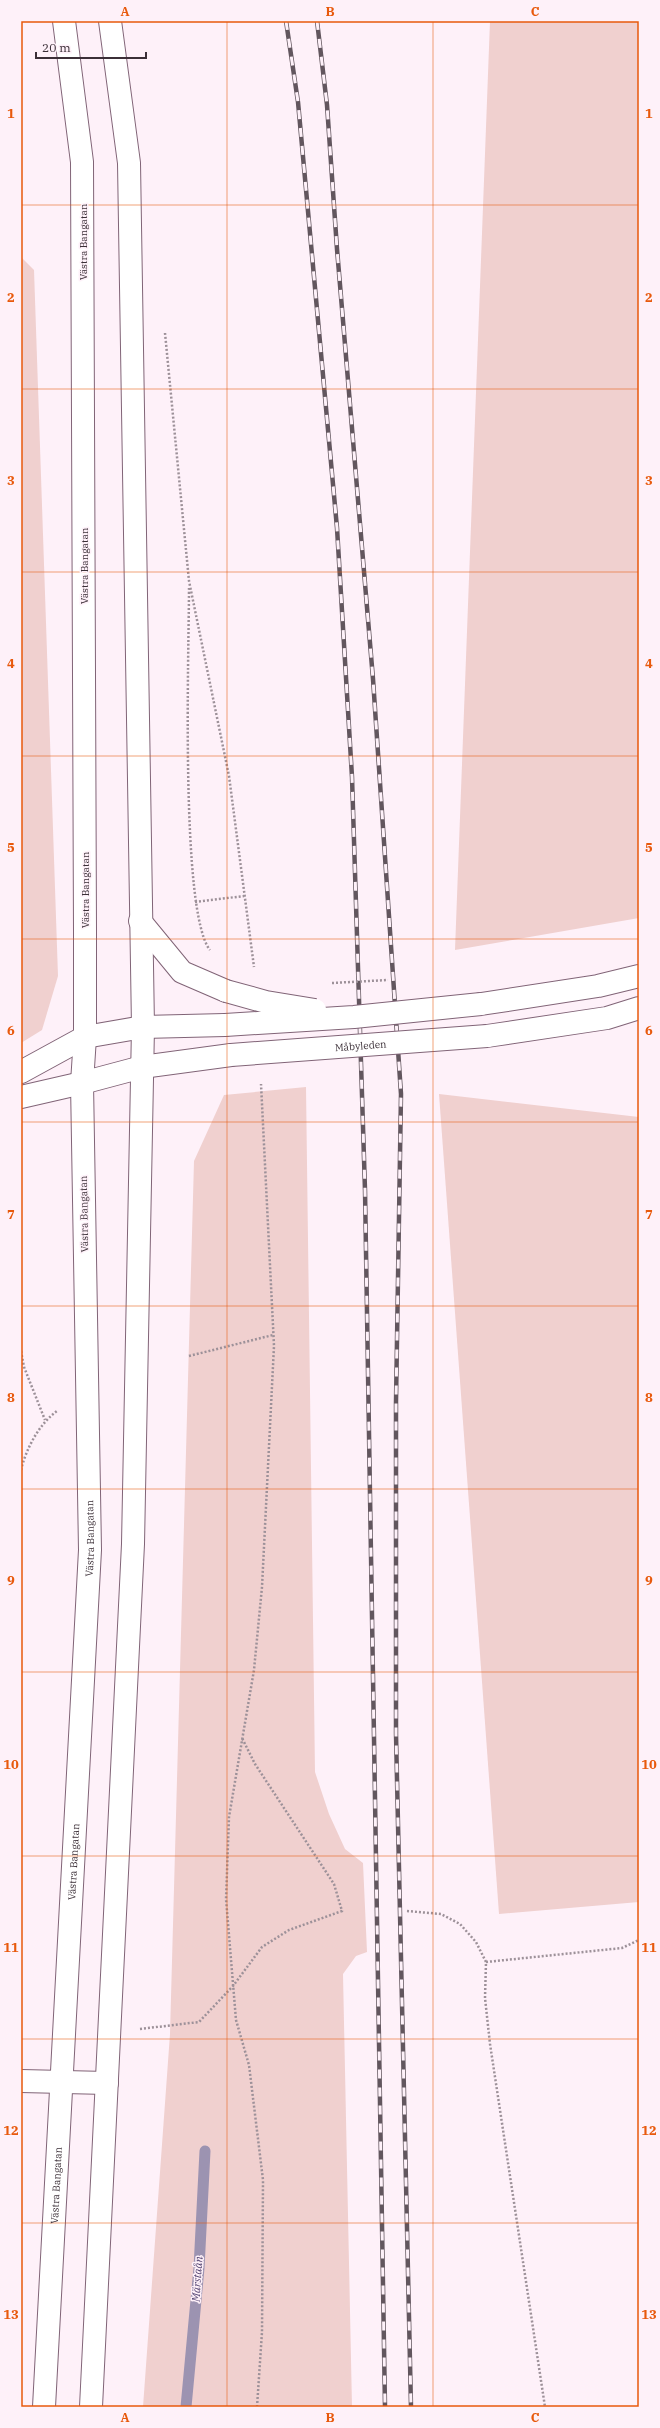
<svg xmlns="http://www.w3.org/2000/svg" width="660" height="2428" font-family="'IBM Plex Serif',serif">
	<rect width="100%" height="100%" fill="#fef1f9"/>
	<!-- green -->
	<g fill="#f0d0cf">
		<polygon points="490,21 639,21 639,918 455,950"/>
		<polygon points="21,257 34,270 58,976 42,1030 21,1043"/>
		<polygon points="306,1087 315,1772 329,1814 345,1849 363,1863 367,1952 356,1956 343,1974 352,2407 143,2407 170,2034 194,1161 224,1095"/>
		<polygon points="439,1094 639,1117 639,1902 499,1914"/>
	</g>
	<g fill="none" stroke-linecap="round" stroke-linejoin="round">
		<!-- stream -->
		<polyline stroke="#9c93b1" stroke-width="11" points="186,2407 199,2268 205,2151"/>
		<!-- street casing -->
		<g stroke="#816477" stroke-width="24">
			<g id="street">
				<polyline points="21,1072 85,1037"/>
				<polyline points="21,1097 82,1083"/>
				<polyline points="21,2081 107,2083"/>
			</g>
		</g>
		<!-- secondary casing -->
		<g stroke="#816477" stroke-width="24">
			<g id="secondary">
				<polyline points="140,921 182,972 226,991"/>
				<polyline points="481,1004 598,986 639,976"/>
				<polyline points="487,1036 607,1018 639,1008"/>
				<polyline points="85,1037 143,1027 225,1025"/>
				<polyline points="82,1083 142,1067 231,1055"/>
				<path id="s1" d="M44 2407 90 1550 82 1083 85 1037V931L82 162 64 21"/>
				<polyline points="91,2407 133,1544 143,1027 129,163 110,21"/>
			</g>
		</g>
		<!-- path -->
		<g stroke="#9d9199" stroke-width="2.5" stroke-dasharray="2 2" stroke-linecap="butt">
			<polyline points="165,333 189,581 229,776 254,967"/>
			<path d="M189 588C189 649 180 913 210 950"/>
			<polyline points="195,902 244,896"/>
			<polyline points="21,1351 24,1367 45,1420"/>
			<polyline points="189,1356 273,1335"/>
			<path d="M21 1470C26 1449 39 1424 57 1411"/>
			<polyline points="407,1911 441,1914 460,1924 476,1942 486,1962 485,1998 490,2044 545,2407"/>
			<polyline points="486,1962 622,1948 639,1940"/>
			<polyline points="140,2029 199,2022 233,1986 262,1947 289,1930 342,1911 334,1884 255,1764 242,1738"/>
			<polyline points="257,2407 262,2332 263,2180 249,2065 236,2020 226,1899 229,1817 254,1670 262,1587 274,1346 261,1084"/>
		</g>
		<!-- street -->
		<use href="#street" stroke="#fff" stroke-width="22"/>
		<!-- secondary -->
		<use href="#secondary" stroke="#fff" stroke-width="22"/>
		<!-- rail casing -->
		<g stroke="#62565e" stroke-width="4.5">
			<g id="rail">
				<polyline points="286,21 298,102 337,528 352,777 365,1190 385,2407"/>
				<polyline points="317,21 327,105 337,249 373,679 401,1094 396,1402 396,1734 411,2407"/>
			</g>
		</g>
		<!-- rail -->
		<use href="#rail" stroke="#fef1f9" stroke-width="3" stroke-dasharray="9" stroke-linecap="butt"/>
		<!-- secondary-bridge casing -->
		<g stroke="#816477" stroke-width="24" stroke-linecap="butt">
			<g id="secondary-bridge">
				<polyline points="226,991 266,1002 315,1010"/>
				<polyline points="225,1025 354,1017 481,1004"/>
				<path id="s2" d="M231 1055 487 1036"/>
			</g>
		</g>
		<!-- path-bridge -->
		<polyline stroke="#9d9199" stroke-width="2.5" stroke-dasharray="2 2" stroke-linecap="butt" points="332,983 388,980"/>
		<!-- secondary-bridge -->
		<use href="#secondary-bridge" stroke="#fff" stroke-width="22"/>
	</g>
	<!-- grid -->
	<path fill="none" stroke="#e8590c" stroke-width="1" stroke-opacity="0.55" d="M227 21V2407M433 21V2407M21 205H639M21 389H639M21 572H639M21 756H639M21 939H639M21 1122H639M21 1306H639M21 1489H639M21 1672H639M21 1856H639M21 2039H639M21 2223H639"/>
	<g text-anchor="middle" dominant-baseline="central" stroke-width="3" stroke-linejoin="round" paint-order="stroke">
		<!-- street labels -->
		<g font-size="10" fill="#3b2f37" stroke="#fef1f9">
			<text transform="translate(83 242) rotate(-90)">Västra Bangatan</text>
			<text transform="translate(84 566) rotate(-90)">Västra Bangatan</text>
			<text transform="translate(85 890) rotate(-90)">Västra Bangatan</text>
			<text stroke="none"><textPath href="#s2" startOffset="130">Måbyleden</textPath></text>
			<text transform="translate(84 1214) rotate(-91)">Västra Bangatan</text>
			<text stroke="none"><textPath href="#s1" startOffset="870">Västra Bangatan</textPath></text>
			<text stroke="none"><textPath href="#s1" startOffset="546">Västra Bangatan</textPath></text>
			<text stroke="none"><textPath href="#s1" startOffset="222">Västra Bangatan</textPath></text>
		</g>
		<!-- water labels -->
		<g font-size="11" font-style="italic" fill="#564774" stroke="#fef1f9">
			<text transform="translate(197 2279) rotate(-86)">Märstaån</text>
		</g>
	</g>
	<!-- border -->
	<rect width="660" height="2428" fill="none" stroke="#fef1f9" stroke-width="44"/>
	<!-- scale -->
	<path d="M36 52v6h110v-6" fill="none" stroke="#3b2f37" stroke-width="2"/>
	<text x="42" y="52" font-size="12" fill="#3b2f37" stroke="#fef1f9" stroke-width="3" paint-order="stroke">20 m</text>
	<rect x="22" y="22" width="616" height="2384" fill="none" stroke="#e8590c" stroke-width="1.5"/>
	<g font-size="13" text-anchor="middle" font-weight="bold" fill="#e8590c">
		<text x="125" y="16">A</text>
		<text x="330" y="16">B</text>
		<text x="535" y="16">C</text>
		<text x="11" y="118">1</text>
		<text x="649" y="118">1</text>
		<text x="11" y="302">2</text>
		<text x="649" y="302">2</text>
		<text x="11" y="485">3</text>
		<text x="649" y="485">3</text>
		<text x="11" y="668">4</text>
		<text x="649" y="668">4</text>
		<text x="11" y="852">5</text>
		<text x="649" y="852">5</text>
		<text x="11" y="1035">6</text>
		<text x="649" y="1035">6</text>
		<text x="11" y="1219">7</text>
		<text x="649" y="1219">7</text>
		<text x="11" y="1402">8</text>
		<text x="649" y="1402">8</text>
		<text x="11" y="1585">9</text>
		<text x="649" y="1585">9</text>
		<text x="11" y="1769">10</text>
		<text x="649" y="1769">10</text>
		<text x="11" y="1952">11</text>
		<text x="649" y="1952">11</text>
		<text x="11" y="2135">12</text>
		<text x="649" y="2135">12</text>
		<text x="11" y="2319">13</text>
		<text x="649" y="2319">13</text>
		<text x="125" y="2422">A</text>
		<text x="330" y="2422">B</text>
		<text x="535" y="2422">C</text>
	</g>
</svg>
